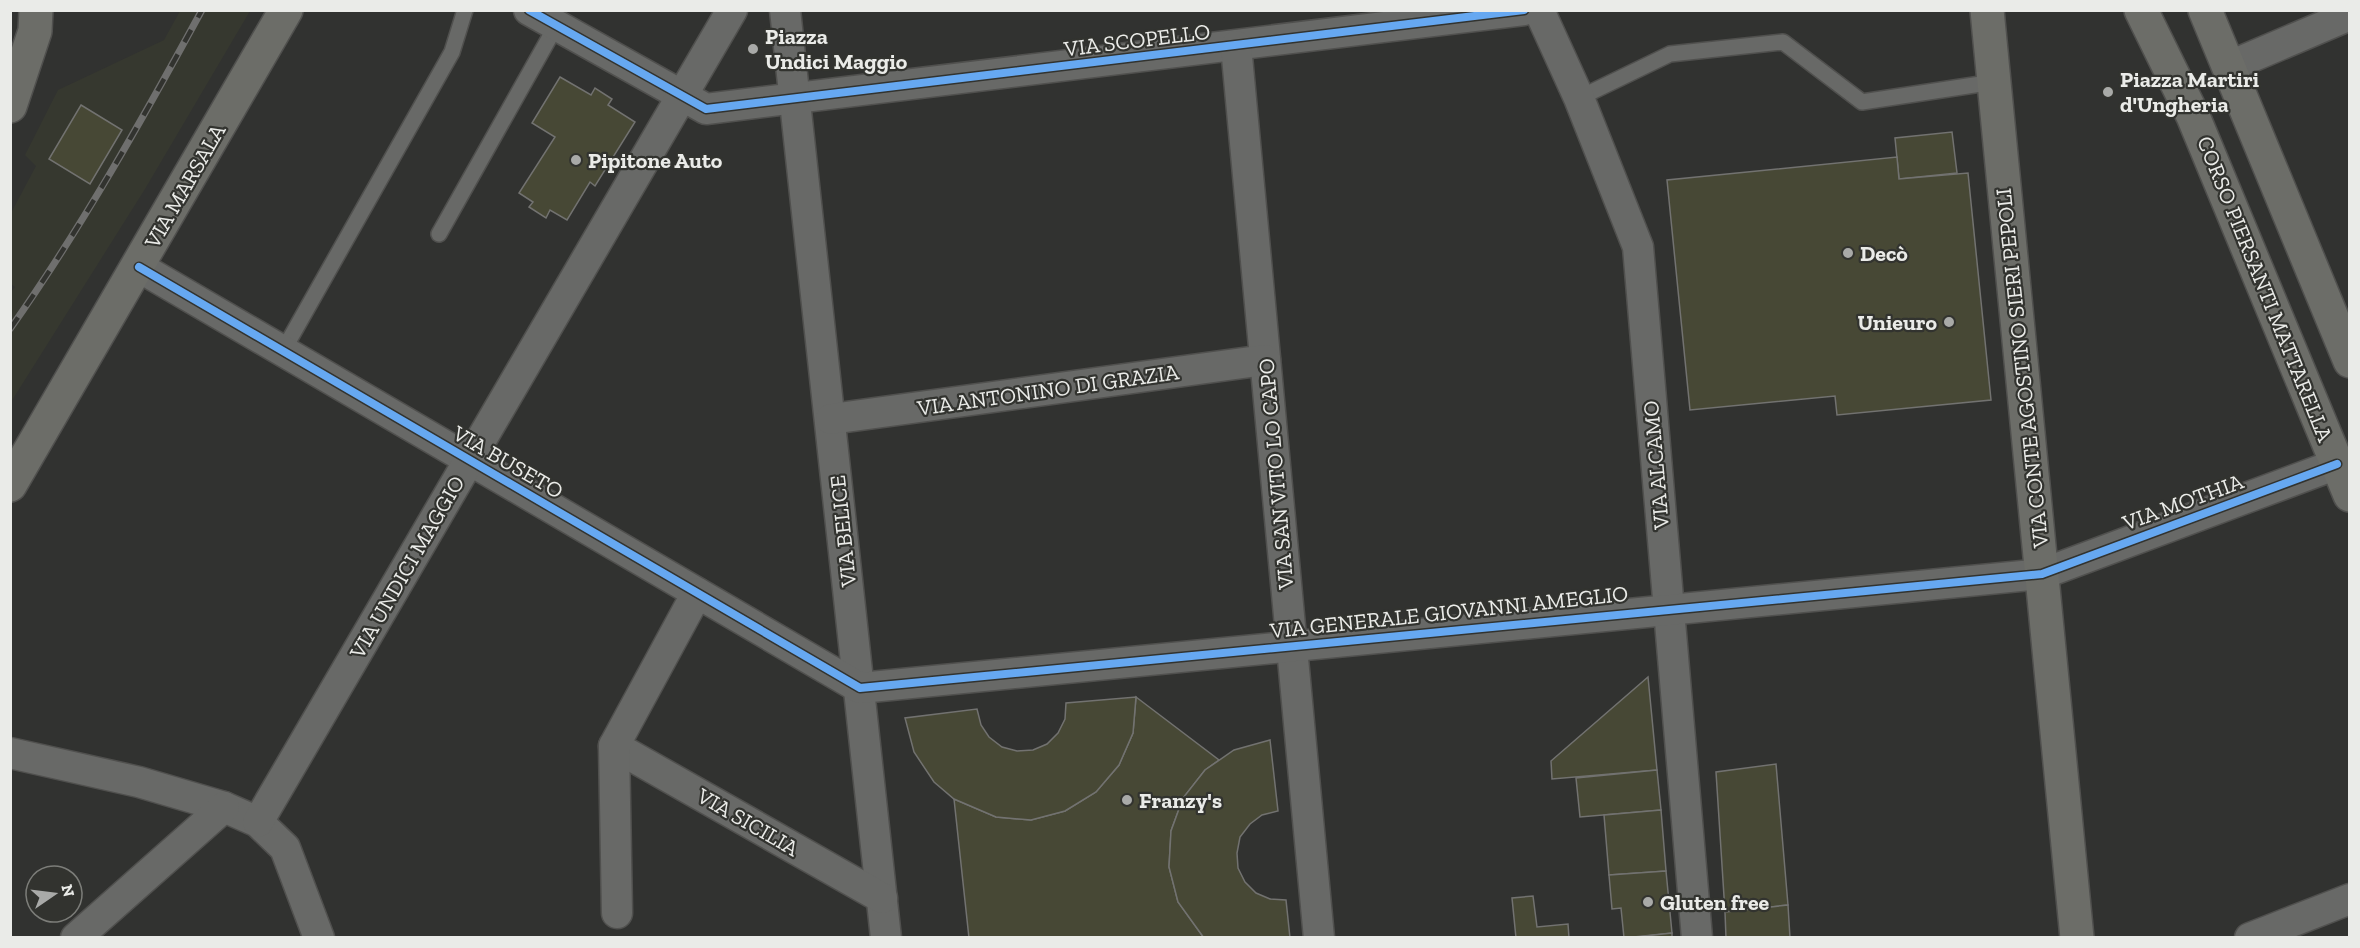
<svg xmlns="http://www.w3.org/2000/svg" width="2360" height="948" font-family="'Zilla Slab',serif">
	<rect width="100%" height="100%" fill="#313230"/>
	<!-- built -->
	<polygon fill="#36382f" points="180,11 250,11 145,189 11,402 10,293 15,287 11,284 11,213 36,166 25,155 58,90 164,40"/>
	<!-- building -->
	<g fill="#474835" stroke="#727270" stroke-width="1.5">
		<polygon points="560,77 591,95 595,88 612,99 608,105 635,122 595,186 590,182 567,220 550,210 546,218 529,207 533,202 519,193 555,137 532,123"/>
		<polygon points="81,105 122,130 90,184 49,159"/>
		<polygon points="1952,132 1957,173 1899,179 1895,138"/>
		<polygon points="1897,157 1899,179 1968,173 1991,400 1837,415 1835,396 1690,410 1667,180"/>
		<polygon points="1648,677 1657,770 1552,779 1551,761"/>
		<polygon points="1136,697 1219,760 1205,770 1183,798 1171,831 1169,867 1178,902 1204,938 969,938 954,799 996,817 1031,820 1065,811 1096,792 1119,765 1133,733"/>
		<polygon points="1136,697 1133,733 1119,765 1096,792 1065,811 1031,820 996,817 954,799 934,782 914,752 905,718 977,709 981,725 989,737 1002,747 1017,751 1033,750 1047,744 1058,733 1065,719 1066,703"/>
		<polygon points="1270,740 1278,811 1262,815 1250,824 1240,837 1237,853 1238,868 1245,882 1256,893 1270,899 1286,900 1290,938 1204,938 1178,902 1169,867 1171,831 1183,798 1205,770 1234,750"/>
		<polygon points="1776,764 1788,905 1725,912 1716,772"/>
		<polygon points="1657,770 1661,810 1580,817 1576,778"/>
		<polygon points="1661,810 1666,871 1609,875 1604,815"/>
		<polygon points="1666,871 1672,933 1624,938 1621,908 1612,909 1609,875"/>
		<polygon points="1533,896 1537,927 1568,924 1569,938 1516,938 1512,898"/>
		<polygon points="1788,905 1790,938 1726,938 1725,912"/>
		<polygon points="1672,933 1672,938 1628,938"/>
	</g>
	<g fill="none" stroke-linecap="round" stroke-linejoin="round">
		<!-- lane casing -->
		<g stroke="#50504e" stroke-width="18">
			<g id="lane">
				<polyline points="1579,98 1670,54 1783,42 1862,102 1994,82"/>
				<polyline points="439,234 556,26"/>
				<polyline points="283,351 452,52 465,10"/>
			</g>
		</g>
		<!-- street casing -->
		<g stroke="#50504e" stroke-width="33">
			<g id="street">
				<polyline points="529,10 706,109 1524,10"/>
				<polyline points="785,10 886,938"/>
				<polyline points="1539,10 1579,98 1638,247 1697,938"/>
				<polyline points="1236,46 1319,938"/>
				<polyline points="2230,66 2350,15"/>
				<polyline points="139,267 860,688 2042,574 2337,464"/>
				<polyline points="831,419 1265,360"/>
				<polyline points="614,746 882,898"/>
				<polyline points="10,753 139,782 224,807 258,822 285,848 319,938"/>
				<polyline points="258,822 732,10"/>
				<polyline points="617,913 614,746 697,593"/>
				<polyline points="76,938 224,807"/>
				<polyline points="2250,938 2350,899"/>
			</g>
		</g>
		<!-- secondary casing -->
		<g stroke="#50504e" stroke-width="36">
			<g id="secondary">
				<polyline points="1987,10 2077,938"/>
				<polyline points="2141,10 2193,116 2350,495"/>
				<polyline points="2205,10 2350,361"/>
				<polyline points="10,106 35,31 36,10"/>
				<polyline points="10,485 286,10"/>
			</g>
		</g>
		<!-- lane -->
		<use href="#lane" stroke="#686967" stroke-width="15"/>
		<!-- street -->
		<use href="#street" stroke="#686967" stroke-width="30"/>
		<!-- secondary -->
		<use href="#secondary" stroke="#6c6d68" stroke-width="33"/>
		<!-- rail casing -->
		<g stroke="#6f6f6e" stroke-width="7">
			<path id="rail" d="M10 329C82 227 142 120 202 10"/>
		</g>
		<!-- rail -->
		<use href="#rail" stroke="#32332f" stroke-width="4.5" stroke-dasharray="14" stroke-linecap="butt"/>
		<!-- cycleway casing -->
		<g stroke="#32332f" stroke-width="11">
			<g id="cycleway">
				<polyline points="529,10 706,109 1524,10"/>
				<polyline points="139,267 860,688 2042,574 2337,464"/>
			</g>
		</g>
		<!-- cycleway -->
		<use href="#cycleway" stroke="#66a8f1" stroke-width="8"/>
	</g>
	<!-- markers -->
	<g fill="#a9aaa8" stroke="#32332f" stroke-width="2">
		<circle cx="753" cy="49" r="6"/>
		<circle cx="2108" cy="92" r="6"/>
		<circle cx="576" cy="160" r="6"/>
		<circle cx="1848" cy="253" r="6"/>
		<circle cx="1949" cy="322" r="6"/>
		<circle cx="1127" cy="800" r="6"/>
		<circle cx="1648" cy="902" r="6"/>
	</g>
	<g text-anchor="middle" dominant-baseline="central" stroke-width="4.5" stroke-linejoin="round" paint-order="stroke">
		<!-- poi labels -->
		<g font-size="22" font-weight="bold" fill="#eaebe8" stroke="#32332f" text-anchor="start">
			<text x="765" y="36">Piazza<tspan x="765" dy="25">Undici Maggio</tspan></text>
			<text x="2120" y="79">Piazza Martiri<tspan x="2120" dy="25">d'Ungheria</tspan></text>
			<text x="588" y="160">Pipitone Auto</text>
			<text x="1860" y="253">Decò</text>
			<text x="1937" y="322" text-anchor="end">Unieuro</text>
			<text x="1139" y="800">Franzy's</text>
			<text x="1660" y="902">Gluten free</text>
		</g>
		<!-- street labels -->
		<g font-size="22" fill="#eaebe8" stroke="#32332f">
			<text transform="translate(1137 40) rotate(-7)">VIA SCOPELLO</text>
			<text transform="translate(185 186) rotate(-60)">VIA MARSALA</text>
			<text transform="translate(2265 289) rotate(68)">CORSO PIERSANTI MATTARELLA</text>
			<text transform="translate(2022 368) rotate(-96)">VIA CONTE AGOSTINO SIERI PEPOLI</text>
			<text transform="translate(1048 390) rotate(-8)">VIA ANTONINO DI GRAZIA</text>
			<text transform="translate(508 462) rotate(30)">VIA BUSETO</text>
			<text transform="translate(1656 465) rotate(-95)">VIA ALCAMO</text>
			<text transform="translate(1276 474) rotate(-95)">VIA SAN VITO LO CAPO</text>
			<text transform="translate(2183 502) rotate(-20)">VIA MOTHIA</text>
			<text transform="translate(843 531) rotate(-96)">VIA BELICE</text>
			<text transform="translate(407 567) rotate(-60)">VIA UNDICI MAGGIO</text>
			<text transform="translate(1449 612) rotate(-6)">VIA GENERALE GIOVANNI AMEGLIO</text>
			<text transform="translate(748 822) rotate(30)">VIA SICILIA</text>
		</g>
	</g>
	<!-- border -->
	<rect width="2360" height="948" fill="none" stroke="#eaebe8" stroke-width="24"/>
	<!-- north arrow -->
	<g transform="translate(54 894) rotate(76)"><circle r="28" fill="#32332f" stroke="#7c7d79" stroke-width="1.5"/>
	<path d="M0-4.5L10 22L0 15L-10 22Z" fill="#a9aaa8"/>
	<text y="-9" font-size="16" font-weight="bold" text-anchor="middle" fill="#eaebe8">N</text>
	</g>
</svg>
